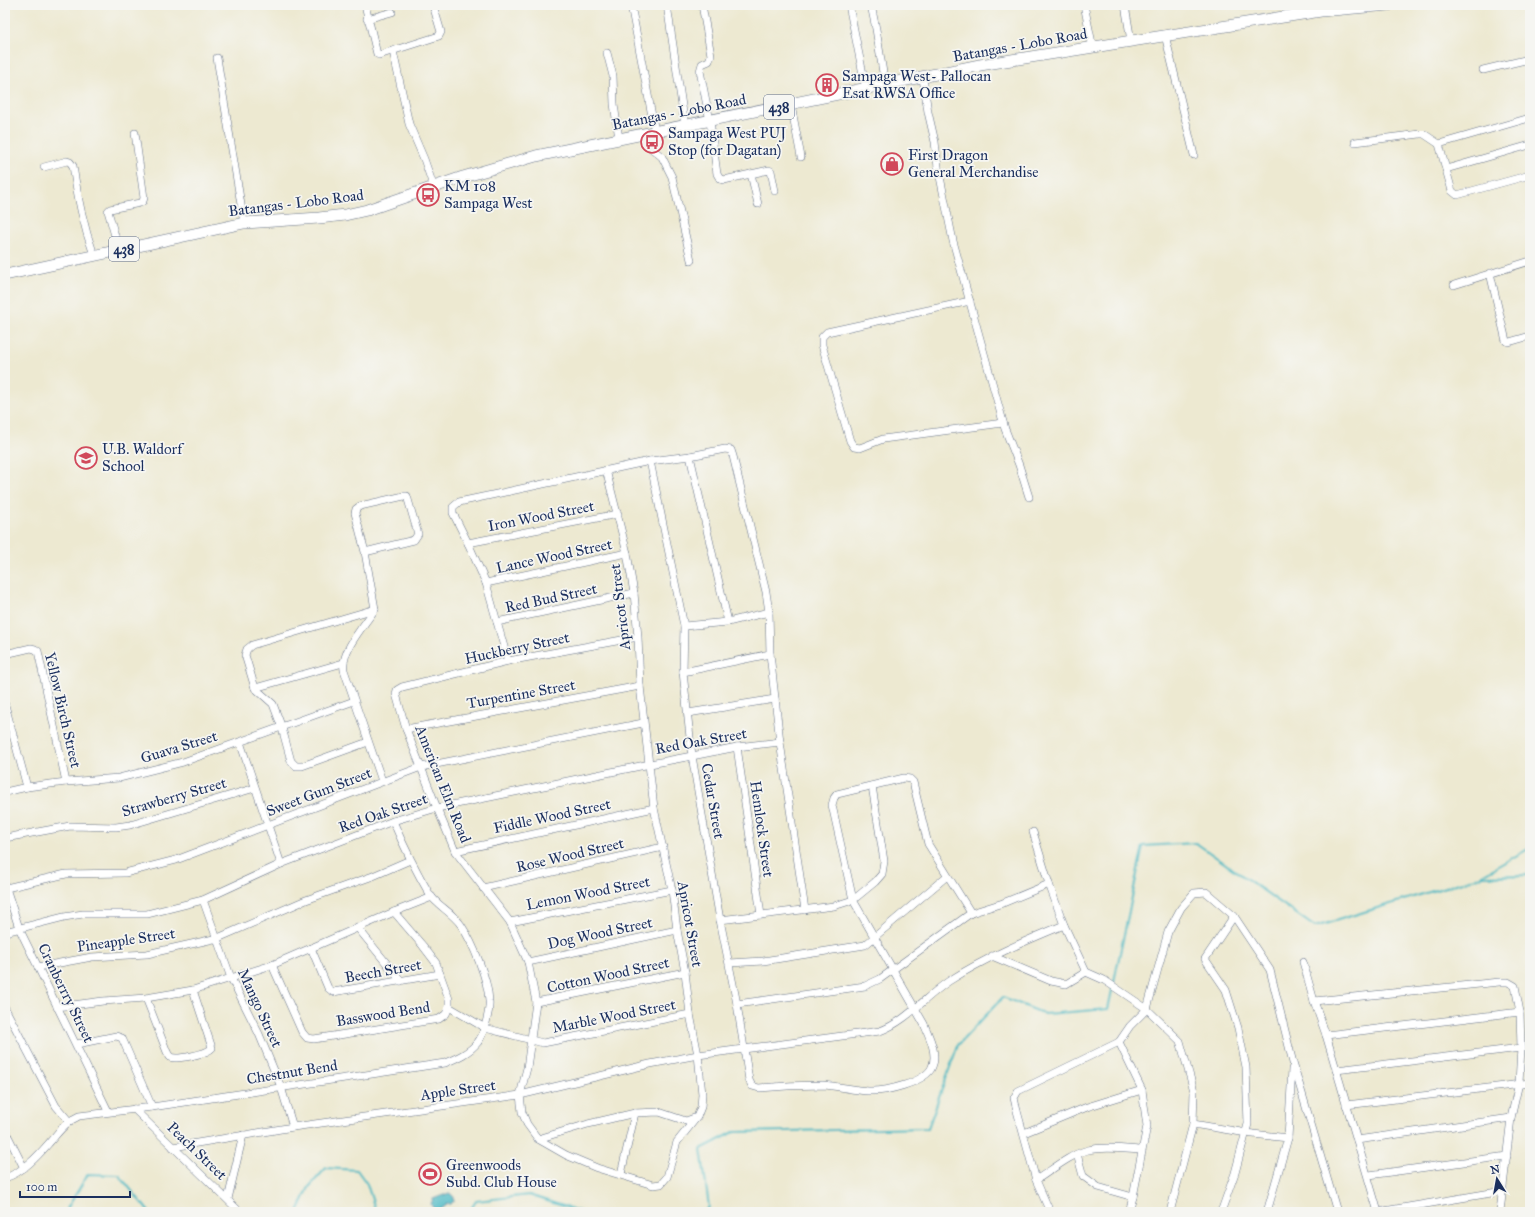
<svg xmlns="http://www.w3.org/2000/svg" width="1535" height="1217" font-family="'IM FELL Great Primer',serif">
	<rect width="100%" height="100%" fill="#f6f6f2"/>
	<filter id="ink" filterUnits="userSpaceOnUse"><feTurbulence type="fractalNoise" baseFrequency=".025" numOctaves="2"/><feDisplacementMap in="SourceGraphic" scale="8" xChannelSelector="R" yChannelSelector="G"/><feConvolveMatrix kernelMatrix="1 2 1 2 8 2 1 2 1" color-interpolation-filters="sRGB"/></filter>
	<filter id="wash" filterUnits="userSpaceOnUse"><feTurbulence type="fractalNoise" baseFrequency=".012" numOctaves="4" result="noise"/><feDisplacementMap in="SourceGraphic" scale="16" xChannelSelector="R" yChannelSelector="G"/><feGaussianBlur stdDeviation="0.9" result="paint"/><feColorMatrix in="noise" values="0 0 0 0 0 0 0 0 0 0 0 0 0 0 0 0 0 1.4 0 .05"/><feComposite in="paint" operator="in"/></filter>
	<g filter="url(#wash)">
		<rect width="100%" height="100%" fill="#ede9d1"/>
		<!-- water -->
		<polygon fill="#4bb9c4" stroke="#337491" points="449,1193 451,1194 454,1197 454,1201 451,1204 448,1204 440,1210 433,1208 431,1204 433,1199"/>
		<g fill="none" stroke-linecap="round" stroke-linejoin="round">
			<!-- stream -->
			<g stroke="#4bb9c4" stroke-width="2">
				<polyline points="1482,875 1530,848"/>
				<polyline points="65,1212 88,1174 119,1175 149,1212"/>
				<polyline points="298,1212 309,1187 326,1168 357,1170 367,1184 376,1212"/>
				<polyline points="469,1212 476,1201 529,1195 581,1212"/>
				<polyline points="704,1212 709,1207 701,1149 734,1132 928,1128 958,1045 1003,997 1045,1014 1108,1009 1143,846 1196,843 1315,927 1482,876 1530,875"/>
			</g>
		</g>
	</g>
	<g filter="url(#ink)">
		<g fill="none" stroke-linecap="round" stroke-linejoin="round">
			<!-- minor casing -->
			<g stroke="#647086" stroke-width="8">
				<g id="minor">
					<polyline points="365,5 377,54 379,55 439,36 441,32 433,5"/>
					<polyline points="631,5 655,132"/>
					<polyline points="667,5 685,126"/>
					<polyline points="702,5 711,55 709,61 702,64 700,71 710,121 717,174 720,179 724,180 769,170 771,171 775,191"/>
					<polyline points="849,5 866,89"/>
					<polyline points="871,5 876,29 885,85"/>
					<polyline points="1084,5 1093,48"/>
					<polyline points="1125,5 1131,41"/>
					<polyline points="367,19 392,12"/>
					<polyline points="1165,35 1194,155"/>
					<polyline points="393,51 409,124 424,159 434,188"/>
					<polyline points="607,53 613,76 614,104 619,139"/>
					<polyline points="217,58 244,223"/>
					<polyline points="1483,70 1525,60 1530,60"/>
					<polyline points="923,78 928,112 935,142 938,167 953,241 1005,429 1019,465 1029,497"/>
					<polyline points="791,105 801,157"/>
					<polyline points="645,134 651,148 662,157 672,177 691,260"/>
					<polyline points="1355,142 1420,134 1424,134 1439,144 1452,191 1457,195 1530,175"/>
					<polyline points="1439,144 1526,119 1530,119"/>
					<path d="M44 167 67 161 70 162 73 166C78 198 83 225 94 255"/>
					<polyline points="1446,169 1530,145"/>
					<polyline points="751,174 758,204"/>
					<polyline points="119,250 108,211 110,209 140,203 143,201 144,198 135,133"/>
					<polyline points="1490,273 1506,341 1509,342 1530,336"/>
					<polyline points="1454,285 1530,261"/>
					<polyline points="970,301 827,332 822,337 822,345 850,441 854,447 860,448 883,439 1003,423"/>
					<polyline points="690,456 728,622"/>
					<path d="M650 461 684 626 683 672 692 756 720 920 737 1004 749 1080 752 1086 759 1088C780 1086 802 1085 823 1085 838 1086 853 1090 868 1091 884 1092 925 1083 932 1067 938 1054 929 1036 924 1024L853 900 832 805 834 798 837 794 904 778 910 779 913 782 928 844 971 913"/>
					<polyline points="606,470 627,553 634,593 638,637 640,686 654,808 672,890 677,930 685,972 690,1014 698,1055 702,1094 701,1107 697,1117 686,1121 659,1112 635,1113 588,1124 538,1139 527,1124 522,1112 520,1095 527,1068 536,1002 528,962 510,922 455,851 437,808 406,729 396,694 397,690 402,687 508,661 638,637"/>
					<polyline points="468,543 618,514"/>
					<path d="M365 552 414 540 418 534 407 496H404L360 506 356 509 355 513 365 552 375 609C364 626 341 650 344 670L382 781"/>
					<polyline points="486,583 627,553"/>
					<polyline points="497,622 634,593"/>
					<polyline points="684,626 728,622 769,612"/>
					<polyline points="5,654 31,648 35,649 38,651 66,782"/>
					<polyline points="508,661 486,583 468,543 453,513 453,507 459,502 650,461 690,456 725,449 731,450 733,456 766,592 769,612 770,654 780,742 805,910"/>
					<polyline points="683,672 770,654"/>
					<polyline points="255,688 343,663"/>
					<polyline points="5,705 27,787"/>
					<polyline points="688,713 775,699"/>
					<polyline points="406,729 640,686"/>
					<polyline points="240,742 281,864"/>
					<polyline points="368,742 302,766 296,766 291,761 282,728 273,704 255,688 245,655 247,649 252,645 375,609"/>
					<polyline points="737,747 761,915"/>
					<polyline points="5,792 27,787 66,782 119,778 183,762 354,701"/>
					<polyline points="1033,832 1049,884 1064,925 1086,972 1104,980 1147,1009 1180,1041 1194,1091 1193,1124 1170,1212"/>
					<polyline points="5,838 70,826 116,827 130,825 255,788"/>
					<polyline points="455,851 654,808"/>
					<polyline points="5,885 19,928 108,1111"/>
					<polyline points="6,888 66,874 125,873 176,860 421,767 643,723"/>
					<polyline points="483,888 663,847"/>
					<polyline points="203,900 231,978 259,1034 281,1087 293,1127"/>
					<polyline points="720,920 834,906 853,900 875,882 882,874 884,861 872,786"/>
					<polyline points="510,922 672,890"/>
					<polyline points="357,927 401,981"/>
					<polyline points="5,932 64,917 83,914 147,914 203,900 281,864 393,821 437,808 650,764 692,756 737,747 780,742"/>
					<polyline points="311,948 328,988 333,992 440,974"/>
					<polyline points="992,956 1051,981 1066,984 1086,972"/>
					<polyline points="528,962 677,930"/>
					<polyline points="1303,962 1314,1001 1326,1035 1378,1212"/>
					<polyline points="730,963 763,961 865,945 947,876"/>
					<polyline points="272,965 302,1032 307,1038 314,1039 439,1019 446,1014 449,1007 449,999 440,974 436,963 423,946 394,912"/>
					<polyline points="38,967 92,957 147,954 218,938 306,900 373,876 410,860"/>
					<path d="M146 998 167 1052 170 1057C177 1060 207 1054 212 1048L193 990"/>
					<polyline points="1314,1001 1499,982 1508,982 1515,986 1520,1012 1521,1048 1519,1083 1511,1118 1500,1212"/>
					<polyline points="536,1002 685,972"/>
					<polyline points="737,1004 865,986 880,979 971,913 1003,903 1049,884"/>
					<polyline points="57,1007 103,1001 146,998 193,990 272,965 394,912 432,897"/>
					<polyline points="449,1007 485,1028 543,1043 690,1014"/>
					<polyline points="5,1008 56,1106 68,1120"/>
					<polyline points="1326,1035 1520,1012"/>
					<polyline points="1119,1042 1142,1090 1147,1126 1133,1197 1129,1212"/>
					<polyline points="77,1044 116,1036 122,1038 152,1107"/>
					<polyline points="1336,1070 1521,1048"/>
					<polyline points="1346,1105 1530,1083"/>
					<polyline points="134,1109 240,1212"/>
					<polyline points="1193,1124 1253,1134 1288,1138"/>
					<polyline points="5,1130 24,1168"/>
					<polyline points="1024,1133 1087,1107 1142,1090"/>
					<polyline points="538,1139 566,1155 597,1168 653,1185 661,1184 667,1177 677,1142 697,1117"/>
					<polyline points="1357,1140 1511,1118"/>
					<path d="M173 1147 293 1127 520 1095 650 1064 698 1055 880 1031C907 1021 925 997 949 981 985 958 1025 941 1064 925"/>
					<polyline points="1077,1154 1083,1176 1098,1187 1133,1197"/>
					<polyline points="621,1174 635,1113"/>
					<polyline points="1369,1175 1507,1156"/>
					<path d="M5 1178C23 1172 37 1157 49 1143 59 1132 65 1122 79 1116L152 1107 445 1063C457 1058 469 1053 478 1042 484 1034 490 1011 489 1001 488 979 473 943 461 925 453 913 438 906 430 895 416 871 404 847 393 821"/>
					<path d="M1036 1180C1052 1170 1069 1155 1088 1150 1104 1146 1124 1149 1141 1150"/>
					<polyline points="228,1199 243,1135"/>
					<polyline points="1050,1212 1036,1180 1017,1111 1014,1098 1018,1091 1119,1042 1130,1026 1147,1009 1168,932 1181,908 1194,893 1206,892 1234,916 1270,970 1293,1063 1337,1212"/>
					<polyline points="1221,1212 1235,1173 1248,1124 1246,1067 1238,1028 1226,990 1205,959 1234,916"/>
					<polyline points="1267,1212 1288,1138 1292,1069"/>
					<polyline points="1378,1212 1503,1191"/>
				</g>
			</g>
			<!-- primary casing -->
			<g stroke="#647086" stroke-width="12">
				<polyline id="primary" points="5,275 244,223 319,218 345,215 367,210 463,177 536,156 980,65 1321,11 1389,5"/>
			</g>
			<!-- minor -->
			<use href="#minor" stroke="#fff" stroke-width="7"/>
			<!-- primary -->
			<use href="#primary" stroke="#fff" stroke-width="11"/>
		</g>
	</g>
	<!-- icons -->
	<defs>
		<g id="building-ring" transform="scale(1.15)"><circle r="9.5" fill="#f6f6f2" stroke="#d1495b" stroke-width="1.5"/><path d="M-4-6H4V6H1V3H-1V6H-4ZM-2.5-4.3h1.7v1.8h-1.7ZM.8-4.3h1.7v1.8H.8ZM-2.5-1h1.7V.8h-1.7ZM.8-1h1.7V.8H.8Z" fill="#d1495b"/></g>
		<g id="bus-ring" transform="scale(1.15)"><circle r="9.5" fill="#f6f6f2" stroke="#d1495b" stroke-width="1.5"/><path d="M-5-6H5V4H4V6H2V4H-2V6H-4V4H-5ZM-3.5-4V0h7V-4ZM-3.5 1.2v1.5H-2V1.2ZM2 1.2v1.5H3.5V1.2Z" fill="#d1495b"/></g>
		<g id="shop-ring" transform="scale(1.15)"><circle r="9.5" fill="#f6f6f2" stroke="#d1495b" stroke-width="1.5"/><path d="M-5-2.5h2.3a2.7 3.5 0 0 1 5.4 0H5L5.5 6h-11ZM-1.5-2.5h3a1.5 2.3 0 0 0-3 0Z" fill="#d1495b"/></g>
		<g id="school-ring" transform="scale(1.15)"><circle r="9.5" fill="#f6f6f2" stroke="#d1495b" stroke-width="1.5"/><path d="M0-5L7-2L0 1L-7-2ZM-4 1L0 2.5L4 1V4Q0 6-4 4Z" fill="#d1495b"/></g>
		<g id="stadium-ring" transform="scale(1.15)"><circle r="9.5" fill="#f6f6f2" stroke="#d1495b" stroke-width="1.5"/><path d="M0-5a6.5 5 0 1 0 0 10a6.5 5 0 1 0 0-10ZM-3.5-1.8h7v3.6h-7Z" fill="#d1495b"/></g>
	</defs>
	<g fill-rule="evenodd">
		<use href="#building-ring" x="827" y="85"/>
		<use href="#bus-ring" x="652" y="142"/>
		<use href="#shop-ring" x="892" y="164"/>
		<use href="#bus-ring" x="428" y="195"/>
		<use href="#school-ring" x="86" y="458"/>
		<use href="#stadium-ring" x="430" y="1174"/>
	</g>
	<g text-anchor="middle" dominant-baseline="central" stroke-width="3.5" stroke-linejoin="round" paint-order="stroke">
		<!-- shield labels -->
		<g fill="#f6f6f2" stroke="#5d6b8a" stroke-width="1">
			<rect x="764" y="95" width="30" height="24" rx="3"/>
			<rect x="109" y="237" width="30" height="24" rx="3"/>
		</g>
		<g font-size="14" font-weight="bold" fill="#1b2f5e">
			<text x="779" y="107">438</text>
			<text x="124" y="249">438</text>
		</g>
		<!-- street labels -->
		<g font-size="15" fill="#1b2f5e" stroke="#f6f6f2">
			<text transform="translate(1020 45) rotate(-10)">Batangas - Lobo Road</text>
			<text transform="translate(679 112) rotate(-11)">Batangas - Lobo Road</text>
			<text transform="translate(296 203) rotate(-7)">Batangas - Lobo Road</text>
			<text transform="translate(541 516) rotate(-11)">Iron Wood Street</text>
			<text transform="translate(554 556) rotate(-12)">Lance Wood Street</text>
			<text transform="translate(551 598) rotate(-12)">Red Bud Street</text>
			<text transform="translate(620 607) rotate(-97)">Apricot Street</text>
			<text transform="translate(517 648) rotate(-12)">Huckberry Street</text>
			<text transform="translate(521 694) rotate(-10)">Turpentine Street</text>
			<text transform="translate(63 710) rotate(77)">Yellow Birch Street</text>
			<text transform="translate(701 741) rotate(-10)">Red Oak Street</text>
			<text transform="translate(179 747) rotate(-17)">Guava Street</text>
			<text transform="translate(443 784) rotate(68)">American Elm Road</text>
			<text transform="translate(319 792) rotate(-21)">Sweet Gum Street</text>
			<text transform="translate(174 797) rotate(-16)">Strawberry Street</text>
			<text transform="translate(713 801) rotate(80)">Cedar Street</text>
			<text transform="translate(383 813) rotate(-19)">Red Oak Street</text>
			<text transform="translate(552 816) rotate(-12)">Fiddle Wood Street</text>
			<text transform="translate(762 829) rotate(82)">Hemlock Street</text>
			<text transform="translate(570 855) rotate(-13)">Rose Wood Street</text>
			<text transform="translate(588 893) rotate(-11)">Lemon Wood Street</text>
			<text transform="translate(690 924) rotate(80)">Apricot Street</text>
			<text transform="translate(600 933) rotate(-12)">Dog Wood Street</text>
			<text transform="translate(126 940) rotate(-8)">Pineapple Street</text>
			<text transform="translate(383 971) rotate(-10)">Beech Street</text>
			<text transform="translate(608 975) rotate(-12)">Cotton Wood Street</text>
			<text transform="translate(66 993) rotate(64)">Cranberrry Street</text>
			<text transform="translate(260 1008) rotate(65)">Mango Street</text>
			<text transform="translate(383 1014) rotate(-9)">Basswood Bend</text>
			<text transform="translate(614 1016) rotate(-11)">Marble Wood Street</text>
			<text transform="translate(292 1072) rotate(-9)">Chestnut Bend</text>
			<text transform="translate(458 1090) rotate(-8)">Apple Street</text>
			<text transform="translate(197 1151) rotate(44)">Peach Street</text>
		</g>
		<!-- poi labels -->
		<g font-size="15" fill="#1b2f5e" stroke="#f6f6f2" text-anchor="start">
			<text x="842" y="76">Sampaga West- Pallocan<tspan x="842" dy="17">Esat RWSA Office</tspan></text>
			<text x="668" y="133">Sampaga West PUJ<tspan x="668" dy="17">Stop (for Dagatan)</tspan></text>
			<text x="908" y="155">First Dragon<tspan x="908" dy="17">General Merchandise</tspan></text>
			<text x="444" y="186">KM 108<tspan x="444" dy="17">Sampaga West</tspan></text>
			<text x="102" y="449">U.B. Waldorf<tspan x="102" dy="17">School</tspan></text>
			<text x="446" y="1165">Greenwoods<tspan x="446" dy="17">Subd. Club House</tspan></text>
		</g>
	</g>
	<!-- margin -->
	<rect width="1535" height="1217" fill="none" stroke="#f6f6f2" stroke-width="20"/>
	<!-- north arrow -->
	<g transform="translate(1497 1179) rotate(349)" stroke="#f6f6f2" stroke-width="3" paint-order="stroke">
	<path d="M0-3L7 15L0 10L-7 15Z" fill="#1b2f5e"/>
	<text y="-6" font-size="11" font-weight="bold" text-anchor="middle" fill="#1b2f5e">N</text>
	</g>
	<!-- scale -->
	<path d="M20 1191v6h110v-6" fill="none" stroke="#1b2f5e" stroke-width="2"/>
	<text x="26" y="1191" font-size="12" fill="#1b2f5e" stroke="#f6f6f2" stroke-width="3" paint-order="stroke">100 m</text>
</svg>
